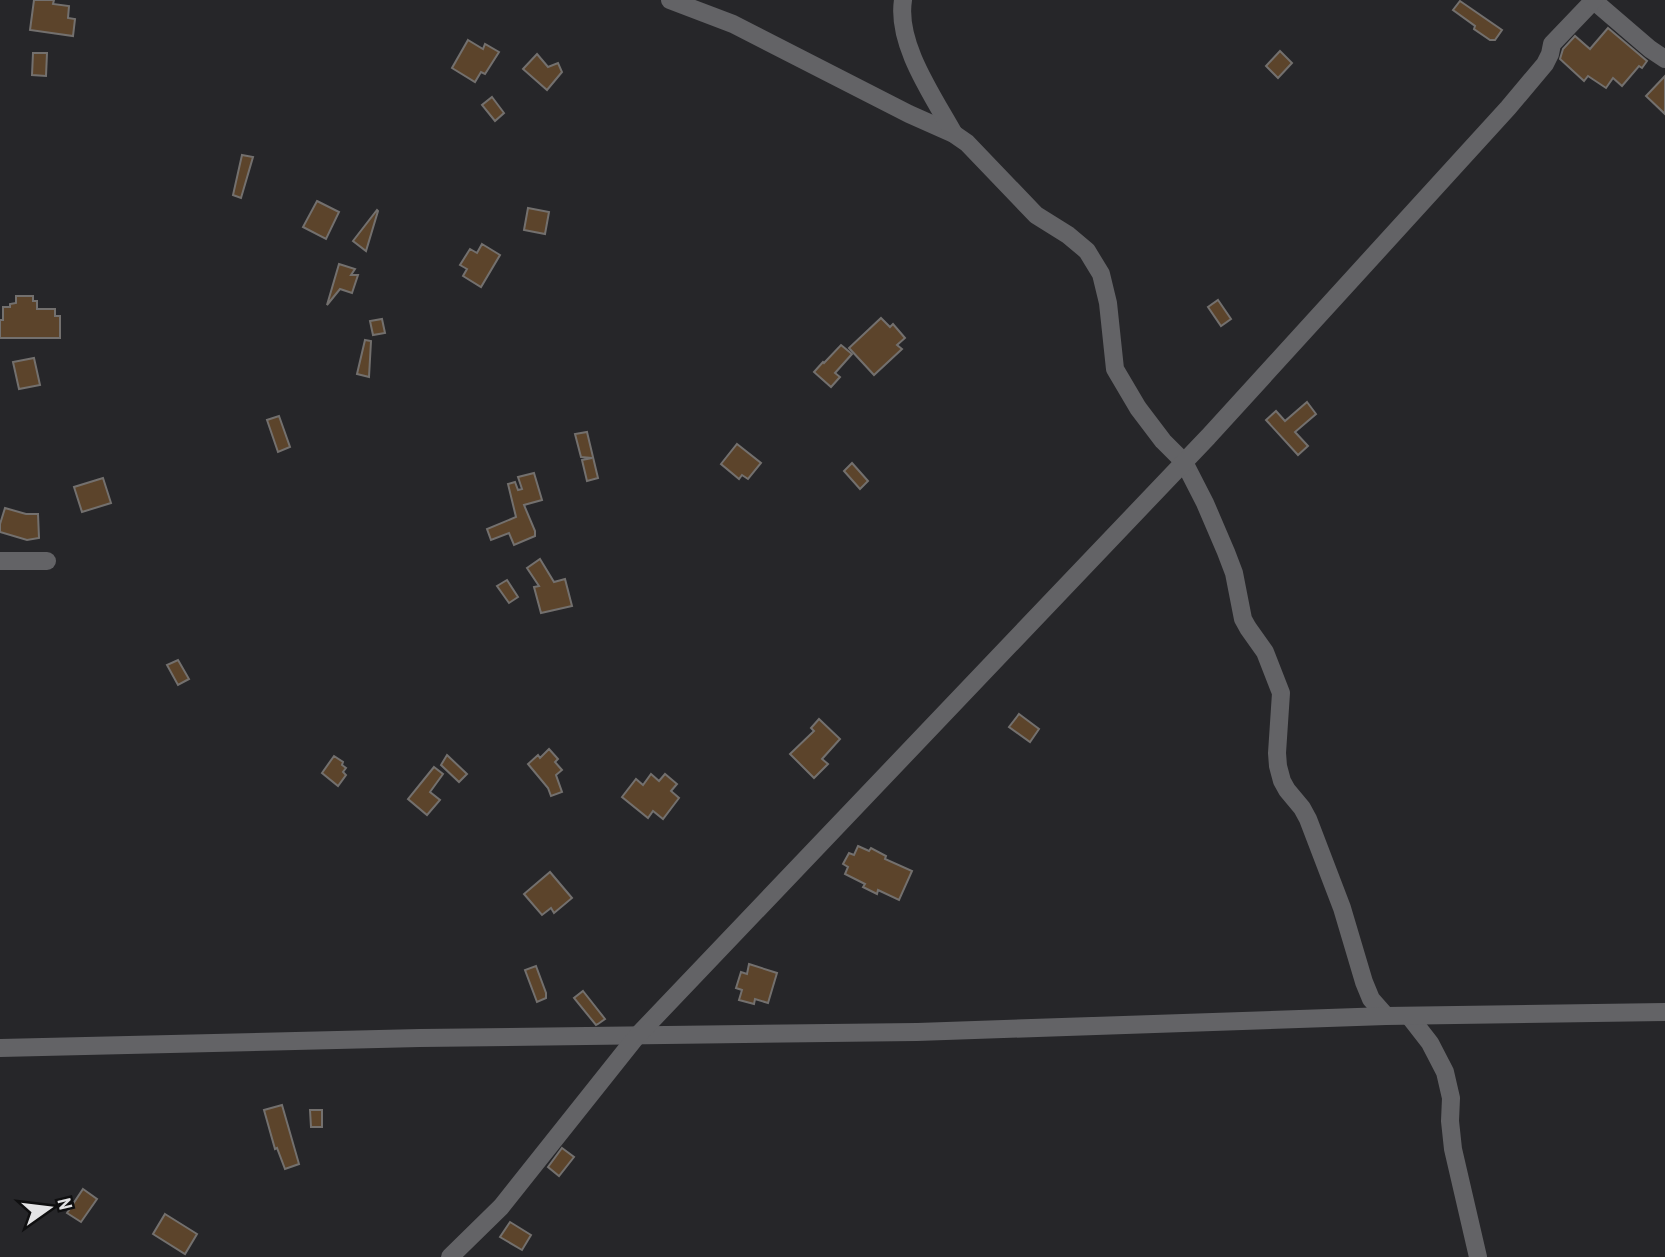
<svg xmlns="http://www.w3.org/2000/svg" width="1665" height="1257" font-family="'Archivo Narrow',sans-serif">
	<rect width="100%" height="100%" fill="#262629"/>
	<!-- building -->
	<g fill="#5c442b" stroke="#73706e" stroke-width="2">
		<polygon points="34,0 54,0 53,4 69,6 68,18 75,19 73,36 30,30"/>
		<polygon points="1460,1 1502,30 1495,40 1490,40 1474,29 1475,26 1453,10"/>
		<polygon points="1608,28 1647,61 1642,68 1639,66 1622,86 1613,78 1606,88 1588,76 1584,81 1560,59 1563,49 1575,36 1590,49"/>
		<polygon points="468,40 483,49 485,44 499,52 485,74 481,72 475,82 452,68"/>
		<polygon points="1280,51 1292,63 1278,78 1266,66"/>
		<polygon points="33,53 47,53 46,76 32,75"/>
		<polygon points="537,54 548,67 558,63 562,72 547,90 523,69"/>
		<polygon points="1665,76 1665,114 1646,96"/>
		<polygon points="492,97 504,113 495,121 482,105"/>
		<polygon points="242,155 253,157 241,198 233,195"/>
		<polygon points="317,201 339,212 326,239 303,227"/>
		<polygon points="528,208 549,212 545,234 524,230"/>
		<polygon points="377,210 378,211 366,251 353,241"/>
		<polygon points="482,244 500,255 481,287 463,276 467,269 460,265 470,249 477,253"/>
		<polygon points="339,264 355,269 351,275 358,275 352,293 340,289 327,305"/>
		<polygon points="16,296 33,296 33,301 37,301 37,309 55,309 55,316 60,316 60,338 0,338 0,320 3,320 3,307 10,307 10,304 16,303"/>
		<polygon points="1218,300 1231,319 1221,326 1208,307"/>
		<polygon points="881,318 890,327 893,324 905,338 897,345 902,349 874,375 849,348"/>
		<polygon points="382,319 385,333 373,335 370,321"/>
		<polygon points="365,340 371,341 369,377 357,374"/>
		<polygon points="841,345 852,354 835,373 840,377 831,387 814,372 823,362 824,363"/>
		<polygon points="34,358 40,385 19,389 13,362"/>
		<polygon points="1307,402 1316,414 1295,432 1308,446 1298,455 1266,420 1276,411 1285,421"/>
		<polygon points="279,416 290,447 278,452 267,420"/>
		<polygon points="587,432 598,478 587,481 582,460 592,458 581,457 575,434"/>
		<polygon points="737,444 761,463 748,479 742,475 739,479 721,464"/>
		<polygon points="852,463 868,481 860,489 844,471"/>
		<polygon points="534,473 542,500 524,505 535,531 535,536 514,545 509,533 491,540 487,529 516,517 508,484 515,482 518,490 522,489 518,477"/>
		<polygon points="103,478 111,503 82,512 74,487"/>
		<polygon points="5,508 26,514 38,514 39,538 27,540 0,532 0,524"/>
		<polygon points="540,559 554,582 565,579 572,606 541,613 534,587 539,586 527,568"/>
		<polygon points="507,580 518,597 509,603 497,586"/>
		<polygon points="178,660 189,679 178,685 167,665"/>
		<polygon points="1019,714 1039,729 1030,742 1009,727"/>
		<polygon points="819,719 840,739 822,759 828,764 814,778 790,754 814,731 811,728"/>
		<polygon points="549,749 558,759 555,762 562,770 556,775 562,792 551,796 548,788 528,764 538,755 540,758"/>
		<polygon points="447,755 467,774 459,782 441,765"/>
		<polygon points="334,756 343,762 342,765 346,768 343,772 346,775 338,786 322,773"/>
		<polygon points="434,767 443,774 430,792 440,800 427,815 408,799"/>
		<polygon points="651,774 659,781 665,774 677,784 671,791 679,798 663,819 653,811 648,818 622,797 636,779 643,785"/>
		<polygon points="858,846 869,851 871,848 886,856 885,859 912,871 899,900 878,890 877,894 863,887 865,884 845,874 848,867 843,864 849,853 854,855"/>
		<polygon points="550,872 572,898 554,913 551,908 542,915 524,894"/>
		<polygon points="749,964 777,973 768,1003 755,999 754,1004 739,1000 742,990 736,988 741,972 747,974"/>
		<polygon points="536,966 546,993 546,998 537,1002 525,970"/>
		<polygon points="583,991 605,1019 598,1024 596,1025 574,998"/>
		<polygon points="282,1105 299,1164 285,1169 277,1148 275,1149 264,1110"/>
		<polygon points="310,1110 322,1110 322,1127 311,1127"/>
		<polygon points="562,1148 574,1157 559,1176 548,1167"/>
		<polygon points="83,1189 97,1199 81,1222 67,1213"/>
		<polygon points="165,1214 197,1234 185,1254 153,1234"/>
		<polygon points="510,1222 531,1235 522,1250 500,1237"/>
	</g>
	<g fill="none" stroke-linecap="round" stroke-linejoin="round">
		<!-- street -->
		<g stroke="#636366" stroke-width="18">
			<polyline points="670,0 733,24 909,114 954,134 967,143 1036,215 1068,235 1087,251 1101,274 1108,303 1115,369 1138,408 1163,441 1184,462 1205,503 1226,552 1234,573 1243,619 1248,628 1265,652 1281,693 1277,753 1278,766 1282,781 1287,790 1302,808 1308,819 1342,908 1364,982 1371,999 1386,1016"/>
			<path d="M903 0C896 44 933 96 954 134"/>
			<polyline points="1594,1 1650,49 1665,59"/>
			<polyline points="0,561 47,561"/>
			<polyline points="1409,1016 1430,1043 1445,1072 1451,1098 1450,1121 1453,1149 1478,1257"/>
			<polyline points="0,1048 420,1038 917,1032 1386,1016 1665,1012"/>
			<polyline points="450,1257 501,1207 637,1036 1208,437 1508,108 1545,64 1550,54 1552,44 1594,0"/>
		</g>
	</g>
	<!-- north arrow -->
	<g transform="translate(49 1208) rotate(76)" stroke="#0f0f10" stroke-width="5" paint-order="stroke">
	<path d="M0-5L12 26L0 18L-12 26Z" fill="#e4e4e6"/>
	<text y="-10" font-size="19" font-weight="bold" text-anchor="middle" fill="#e4e4e6">N</text>
	</g>
</svg>
